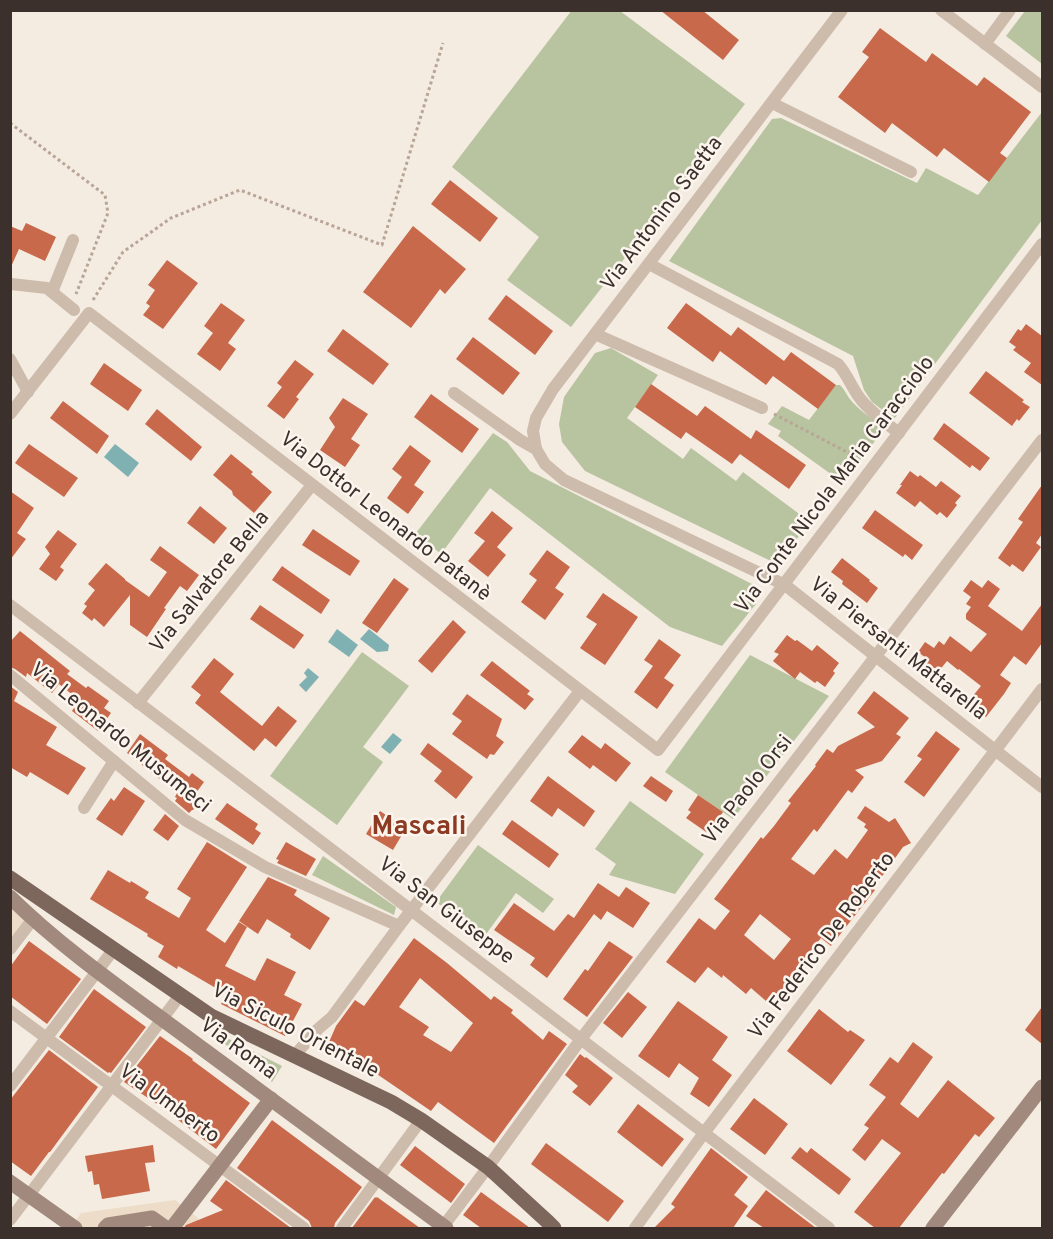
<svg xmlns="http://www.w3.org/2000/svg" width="1053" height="1239" font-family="Overpass,sans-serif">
	<rect width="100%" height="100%" fill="#f4ebe1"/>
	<!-- green -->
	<g fill="#b8c4a0">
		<polygon points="572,10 620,11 745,104 571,327 507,280 539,237 452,167"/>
		<polygon points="1025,11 1042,11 1042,64 1006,36"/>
		<polygon points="1042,112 1042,220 894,419 872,402 864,390 853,356 669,261 772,119 781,118 917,183 926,168 978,195"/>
		<polygon points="611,348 658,375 627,418 683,459 691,448 736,481 743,472 810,522 782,558 773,562 585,471 562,442 559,424 564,397 595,353"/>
		<path d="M836 385H840C844 389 846 393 849 398 858 410 873 419 885 428L850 473 843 468 835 477 778 436 781 431 768 424 782 406 809 420Z"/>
		<polygon points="493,433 507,442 530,471 752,584 756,604 722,646 670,627 490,488 441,554 416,533"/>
		<polygon points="362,652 409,686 363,747 383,762 337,825 270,776"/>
		<polygon points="750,655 829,696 733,819 665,772"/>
		<polygon points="630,801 704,854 675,894 609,875 616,864 595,849"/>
		<polygon points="478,845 554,899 543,913 516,893 484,937 436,902"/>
		<polygon points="323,856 396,907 394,915 312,875"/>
		<polygon points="217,1033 282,1066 272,1082 215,1036"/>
	</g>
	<!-- plaza -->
	<g fill="#ecdcc8">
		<polygon points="10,897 33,919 10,949"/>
		<polygon points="175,1200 198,1218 200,1228 71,1228 81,1213"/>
	</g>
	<!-- water -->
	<g fill="#7fb0b2">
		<polygon points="115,444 139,463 128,477 104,457"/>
		<polygon points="337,629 358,645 349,657 328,642"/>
		<polygon points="369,629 389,645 388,651 377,652 360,639"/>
		<polygon points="308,668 319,677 306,692 299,685 307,677 304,673"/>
		<polygon points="393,733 402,740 390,754 381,747"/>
	</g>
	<!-- building -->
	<g fill="#c8694b" fill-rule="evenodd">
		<polygon points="660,10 702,10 739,40 723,60"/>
		<polygon points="880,28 926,62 932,53 977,86 984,77 1031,112 1000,153 1007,158 989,182 944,148 937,157 892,123 885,133 838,97 869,57 862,52"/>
		<polygon points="450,180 498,218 480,242 431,204"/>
		<polygon points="26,223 56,237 45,261 19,249 10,269 10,226 22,231"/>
		<polygon points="413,226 466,269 445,294 440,289 411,328 363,292"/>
		<polygon points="167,260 198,283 163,329 143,315 150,306 146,303 155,290 148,285"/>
		<polygon points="506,295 553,331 535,355 488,319"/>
		<polygon points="221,303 245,320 228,343 236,349 220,371 197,354 213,333 204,326"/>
		<polygon points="686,303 731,336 738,327 784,361 791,352 836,385 818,409 773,376 766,385 720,351 713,362 667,328"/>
		<polygon points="1026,324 1042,336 1042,385 1024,372 1031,363 1013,350 1016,347 1009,342 1018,329 1021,331"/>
		<polygon points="343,329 389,364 373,385 327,351"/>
		<polygon points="473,337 520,373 503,395 456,359"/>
		<polygon points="295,360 314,374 296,397 299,399 284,419 267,406 282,387 277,383"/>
		<polygon points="104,363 142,390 128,411 90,384"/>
		<polygon points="986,371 1024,400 1022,402 1030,407 1019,421 1017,419 1012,426 969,393"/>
		<polygon points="651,384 697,416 705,406 751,439 756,430 806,465 789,489 740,454 732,464 686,432 681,439 635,407"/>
		<polygon points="431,394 479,429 462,453 414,417"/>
		<polygon points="343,398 368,414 351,439 360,445 345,467 320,450 335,427 329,418"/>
		<polygon points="63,401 109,436 97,454 50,418"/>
		<polygon points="157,409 202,447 191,461 145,424"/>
		<polygon points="944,423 990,458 980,471 972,465 970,468 933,439"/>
		<polygon points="29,444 78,478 64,497 15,463"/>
		<polygon points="410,445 431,461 414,485 424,492 408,514 387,498 402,477 392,469"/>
		<polygon points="231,454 253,472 251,474 272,492 254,513 233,495 232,491 213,475"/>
		<polygon points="910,471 918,477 920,475 936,487 941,481 961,496 955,503 957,505 947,518 940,512 937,515 920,501 915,507 896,493 902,485 900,485"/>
		<polygon points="1042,485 1042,534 1036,543 1041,547 1023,572 1012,564 1010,567 998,558 1023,522 1018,519"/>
		<polygon points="10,491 34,508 17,533 26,539 10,560"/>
		<polygon points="200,506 227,528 214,544 187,523"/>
		<polygon points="875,510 923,545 912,560 905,554 903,557 862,528"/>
		<polygon points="492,511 513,528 497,547 506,555 488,577 468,561 485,541 474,533"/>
		<polygon points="313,529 360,561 350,576 302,545"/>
		<polygon points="58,530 77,544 60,567 64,570 56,581 39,569 50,554 45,547"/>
		<polygon points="160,546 199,575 187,591 180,586 164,608 166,609 147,637 130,625 130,595 104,627 94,618 92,621 82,613 87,606 84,604 95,590 88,584 106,563 125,579 125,580 149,597 167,572 150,560"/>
		<polygon points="547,550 570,567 555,588 564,594 545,620 521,602 537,580 529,574"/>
		<polygon points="842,558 870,580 869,581 878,588 867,603 842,584 843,581 831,572"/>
		<polygon points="282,566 330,600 321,614 272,580"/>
		<polygon points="394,578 409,589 377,633 362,623"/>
		<polygon points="971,580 982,588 988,580 1000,589 988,606 1022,631 1042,604 1042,643 1026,665 1014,656 1000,675 1011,683 1004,694 986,717 967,703 981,686 959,669 958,670 947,661 934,677 920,667 926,658 918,652 925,642 934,648 939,641 944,645 950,636 971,652 987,634 966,619 966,614 971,607 966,604 971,597 963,591"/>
		<polygon points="603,593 638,617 605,665 580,648 597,624 586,617"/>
		<polygon points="260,605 304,635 294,649 250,619"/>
		<polygon points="453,620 466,632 432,673 418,661"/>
		<polygon points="20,631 70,671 67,674 86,688 88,686 109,701 104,708 111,713 98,731 72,711 79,700 59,684 52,693 27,673 26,677 15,669 10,667 10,642"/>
		<polygon points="787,635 795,641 797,640 812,651 817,645 839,663 833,671 835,673 825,687 817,681 815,683 800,672 795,679 773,661 779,654 774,652"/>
		<polygon points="659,639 681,655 664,678 674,685 657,709 634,692 653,666 644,660"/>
		<polygon points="214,658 234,674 220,692 262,726 278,706 297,721 276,747 265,738 254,751 195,703 201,695 191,687"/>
		<polygon points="492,661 530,691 527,694 534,699 525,710 480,675"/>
		<polygon points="10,686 18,692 14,701 57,727 46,745 86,768 68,795 30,772 27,777 10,767"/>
		<path d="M874 691 909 718 896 734 901 737 882 761 855 770 864 777 852 793 848 790 817 832 814 829 791 859 814 875 835 849 847 859 868 830 864 827 866 824 857 818 865 806 889 822 895 818 911 843 903 847 873 889 875 890 831 946 821 938 786 982 787 983 777 996 773 992 766 1001 751 988 746 994 723 975 722 978 708 967 695 983 666 962 699 918 715 930 730 911 714 899 761 837 763 839 774 826 791 803 788 801 816 766 815 765 827 749 833 753 838 746 875 727 857 713ZM760 914 791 939 774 960 744 935Z"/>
		<polygon points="467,694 502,719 496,736 504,742 494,755 490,754 487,759 452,734 462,721 452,714"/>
		<polygon points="936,731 960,749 924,797 904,782 922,759 917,756"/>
		<polygon points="140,734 168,755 165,759 189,777 192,773 204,782 196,793 202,798 193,810 192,810 189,813 175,801 177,798 175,797 177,793 127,753"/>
		<polygon points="582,735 601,749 605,743 631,763 616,782 593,765 590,769 568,752"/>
		<polygon points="428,743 473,777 456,799 434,781 442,771 420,754"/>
		<polygon points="548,776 595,811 584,827 558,808 552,817 530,801"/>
		<polygon points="651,776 673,791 666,802 643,786"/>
		<polygon points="124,787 145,801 122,836 96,819 111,798 114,801"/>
		<polygon points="698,795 723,812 709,834 686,818 691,812 688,810"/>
		<polygon points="227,803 258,824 255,829 261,833 253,845 215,819"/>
		<polygon points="380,811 406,828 393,850 366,834"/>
		<polygon points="165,814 179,826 168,841 153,830"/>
		<polygon points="512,820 559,854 549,868 502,834"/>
		<polygon points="207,842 247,867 206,930 225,943 239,922 247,927 225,966 255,981 267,958 296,972 284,995 302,1004 285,1036 221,1004 226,994 178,966 177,969 158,957 164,946 147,936 148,934 90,899 108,870 130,883 131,881 149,892 145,898 179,918 191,898 177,889"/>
		<polygon points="286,842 316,859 306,876 277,863 279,860 276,859"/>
		<polygon points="268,877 297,890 294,895 330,918 310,950 290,937 291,934 267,919 258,934 239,921"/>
		<polygon points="598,883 619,897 626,887 650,903 633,928 607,911 601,920 594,914 547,978 530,965 535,958 494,930 514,903 554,931 568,914 574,918"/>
		<path d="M414 938 447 963 491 1000 494 996 513 1010 511 1013 543 1040 549 1031 567 1044 494 1143 438 1102 431 1111 368 1068 326 1049 336 1026 355 1000 364 1006ZM420 978 473 1023 451 1052 423 1035 429 1027 399 1007Z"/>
		<polygon points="29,941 81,979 47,1024 10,996 10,967"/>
		<polygon points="609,941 633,957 587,1017 563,999 585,969 588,971"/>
		<polygon points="94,989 146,1027 111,1073 109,1072 108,1073 59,1037"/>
		<polygon points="628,992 647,1007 622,1038 603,1023"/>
		<polygon points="678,1001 728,1037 712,1060 732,1075 709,1107 690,1094 699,1078 679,1063 669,1078 638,1056"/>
		<polygon points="1042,1007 1042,1044 1025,1030"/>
		<polygon points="819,1009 848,1032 850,1030 865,1040 831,1085 787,1051"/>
		<polygon points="160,1036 193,1059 192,1060 250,1103 216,1149 160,1106 124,1082"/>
		<polygon points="913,1042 933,1057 900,1104 918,1118 948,1080 995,1118 979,1137 975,1134 944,1174 942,1173 899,1228 875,1228 854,1212 901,1153 882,1139 865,1161 852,1150 869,1128 864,1125 886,1097 869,1085 890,1057 898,1063"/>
		<polygon points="49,1050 98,1087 50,1152 49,1152 31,1176 10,1161 10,1100"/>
		<polygon points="580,1054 585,1058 586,1057 613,1078 590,1106 572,1092 578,1086 565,1075"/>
		<polygon points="754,1098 788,1124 765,1155 730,1129"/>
		<polygon points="638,1104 684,1139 662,1167 617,1132"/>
		<polygon points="272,1120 362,1187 335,1223 334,1228 312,1228 309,1221 237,1168"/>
		<polygon points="546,1143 624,1201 608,1222 531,1164"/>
		<polygon points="153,1145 155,1162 145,1163 150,1191 102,1199 99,1184 94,1185 92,1171 88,1172 85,1156"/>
		<polygon points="415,1146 465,1184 451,1203 400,1165"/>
		<polygon points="800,1147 807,1153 811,1148 851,1179 839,1195 791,1158"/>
		<polygon points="711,1148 748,1177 734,1195 748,1206 733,1228 654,1228 675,1207 671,1204"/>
		<polygon points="226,1180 291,1228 184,1228 186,1225 223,1210 210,1201"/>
		<polygon points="766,1190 816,1228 764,1228 746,1216"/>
		<polygon points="481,1192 530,1228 481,1228 463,1215"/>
		<polygon points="375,1197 376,1198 377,1197 420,1228 352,1228"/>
	</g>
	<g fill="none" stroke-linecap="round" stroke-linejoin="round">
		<!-- path -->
		<g stroke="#b9a596" stroke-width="3" stroke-dasharray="3 3" stroke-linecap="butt">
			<polyline points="10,123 105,195 108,213 76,294"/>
			<polyline points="93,300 123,252 171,218 240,190 382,245 443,43"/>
			<polyline points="774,414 845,451 860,462"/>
		</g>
		<!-- street -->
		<g stroke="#cdbbac" stroke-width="12">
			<polyline points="941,10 1042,87"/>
			<polyline points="985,44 1010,10"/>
			<polyline points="772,103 911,172"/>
			<path d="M649 264 838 364C847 374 851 386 859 397 869 411 885 422 899 433"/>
			<polyline points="11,284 47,288 74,310"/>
			<polyline points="52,292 73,240"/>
			<polyline points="595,334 762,408"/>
			<polyline points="10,359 28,392"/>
			<polyline points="454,393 520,440 536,449 545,464 564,480 785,585 1042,787"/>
			<polyline points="10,414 89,313 658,750 1042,244"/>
			<polyline points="536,449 533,431 536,418 553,389 842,10"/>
			<polyline points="10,605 829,1228"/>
			<polyline points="10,675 185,820 265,867 399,926"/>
			<polyline points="138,703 312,485"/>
			<polyline points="84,808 114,761"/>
			<polyline points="10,949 33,919"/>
			<polyline points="10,1011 304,1228"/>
			<polyline points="294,1056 318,1029 332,1017 399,926 580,691"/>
			<polyline points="10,1086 114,949"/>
			<polyline points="10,1220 181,994"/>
			<polyline points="342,1228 421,1120"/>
			<polyline points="442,1228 488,1167 581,1039 1042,440"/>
			<polyline points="635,1228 704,1133 1042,689"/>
		</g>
		<!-- secondary -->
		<g stroke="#a18a7d" stroke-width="15">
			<path d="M10 897C66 952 133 997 196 1044 280 1105 363 1167 446 1228"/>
			<polyline points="10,1182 75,1228"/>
			<polyline points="105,1228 108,1225 152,1218 166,1228"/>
			<polyline points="172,1228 271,1099"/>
			<polyline points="933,1228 1042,1087"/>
		</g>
		<!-- primary -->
		<polyline stroke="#7d675c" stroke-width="15" points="10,878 211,1016 391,1102 421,1120 488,1167 548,1222 554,1228"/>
	</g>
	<g text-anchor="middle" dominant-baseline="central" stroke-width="5" stroke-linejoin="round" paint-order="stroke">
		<!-- street labels -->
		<g font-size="21" fill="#3b302b" stroke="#fbf5ee">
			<text transform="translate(662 214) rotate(-53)">Via Antonino Saetta</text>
			<text transform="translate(835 485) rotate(-53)">Via Conte Nicola Maria Caracciolo</text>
			<text transform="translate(385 517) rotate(38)">Via Dottor Leonardo Patanè</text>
			<text transform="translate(210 582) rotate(-51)">Via Salvatore Bella</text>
			<text transform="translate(898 649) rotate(38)">Via Piersanti Mattarella</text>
			<text transform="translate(120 738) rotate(39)">Via Leonardo Musumeci</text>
			<text transform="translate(748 790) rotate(-52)">Via Paolo Orsi</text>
			<text transform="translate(446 911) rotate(37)">Via San Giuseppe</text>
			<text transform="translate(822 946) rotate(-53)">Via Federico De Roberto</text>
			<text transform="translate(295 1031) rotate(27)">Via Siculo Orientale</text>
			<text transform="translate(238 1049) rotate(36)">Via Roma</text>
			<text transform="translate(169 1104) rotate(36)">Via Umberto</text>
		</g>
		<!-- district labels -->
		<g font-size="27" font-weight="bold" fill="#8c3b22" stroke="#fbf5ee">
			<text x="419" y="827">Mascali</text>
		</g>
	</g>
	<!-- border -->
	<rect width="1053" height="1239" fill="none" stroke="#3b302b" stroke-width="24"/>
</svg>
